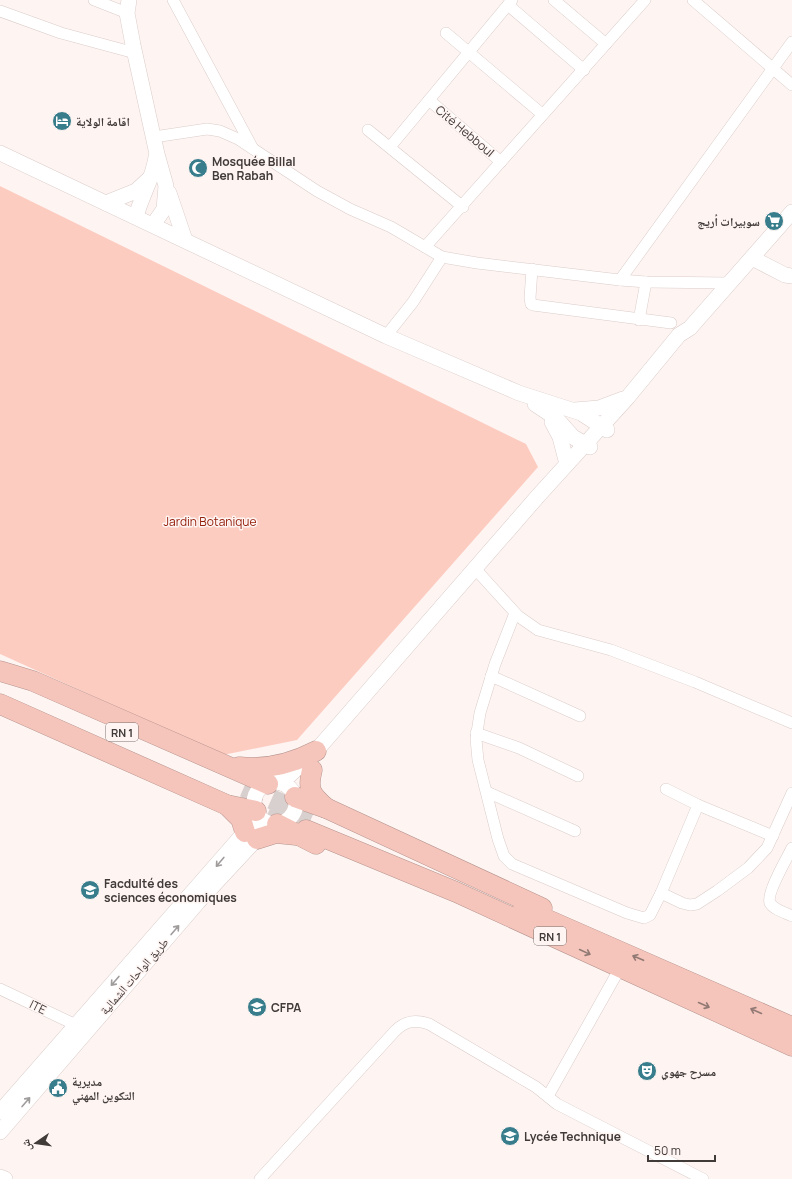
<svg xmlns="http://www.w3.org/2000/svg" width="792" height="1179" font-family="Manrope,'Noto Naskh Arabic',sans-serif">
	<rect width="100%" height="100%" fill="#fef5f3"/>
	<!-- green -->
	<polygon fill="#fdccc1" points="0,186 526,444 538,467 297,740 223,755 0,654"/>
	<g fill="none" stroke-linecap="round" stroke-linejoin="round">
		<!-- highway-tunnel -->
		<g stroke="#d8d0ce" stroke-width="20" stroke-dasharray="20 10" stroke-linecap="butt">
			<polyline points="244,787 312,817"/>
			<polyline points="241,800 297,825"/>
		</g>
		<!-- street casing -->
		<g stroke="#dbccc9" stroke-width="12">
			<g id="street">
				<polyline points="94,0 127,13"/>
				<polyline points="173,0 252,147"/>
				<polyline points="554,0 606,44"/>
				<polyline points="693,0 792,85"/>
				<polyline points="508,5 584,70"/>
				<polyline points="0,11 61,33 135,53"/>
				<polyline points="446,33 542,114"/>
				<polyline points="429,100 501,162"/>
				<polyline points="368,130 463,207"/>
				<polyline points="154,137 207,129 220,131 238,139 317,191 350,209 391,227 442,257 477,263 620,280 646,282 729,283"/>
				<polyline points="390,147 512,0"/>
				<polyline points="425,247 645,0"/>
				<polyline points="532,269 530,298 531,304 533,305 671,323"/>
				<polyline points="620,280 792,42"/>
				<polyline points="639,320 646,282"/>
				<polyline points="386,336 413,302 442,257"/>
				<polyline points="479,573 518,616 538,630 611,650 695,682 792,723"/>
				<polyline points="515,613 495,664 480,713 476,739 478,760 498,839 504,856 512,864 627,913 644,918 650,915 661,893 682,903 690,905 697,904 717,891 748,868 767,848 792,793"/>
				<polyline points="491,676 580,716"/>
				<polyline points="476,733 519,748 578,776"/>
				<polyline points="666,789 698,805"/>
				<polyline points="487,792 575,831"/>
				<path d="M792 848C787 858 766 894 770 903 774 910 786 913 792 916"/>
				<polyline points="661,893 698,805 773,836"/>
				<polyline points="0,989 76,1025"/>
				<polyline points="548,1096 620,968"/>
				<path d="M260 1179 395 1031C405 1021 415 1019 429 1024L536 1087 557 1104 703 1179"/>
			</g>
		</g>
		<!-- secondary casing -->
		<g stroke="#dbccc9" stroke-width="16">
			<g id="secondary">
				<polyline points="129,0 127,13 133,45 157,154 166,186 164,209 153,225"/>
				<polyline points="0,153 386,336 519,393 581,413 607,430"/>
				<polyline points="169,193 185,240"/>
				<polyline points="106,203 136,191 149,179"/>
				<path d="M136 217C141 196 153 179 156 157"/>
				<polyline points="752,258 785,275 792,276"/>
				<polyline points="535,404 556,418 573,437 590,447"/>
				<polyline points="575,410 599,408 623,399"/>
				<polyline points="552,422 560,437 567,464"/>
				<circle cx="275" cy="803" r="21"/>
				<polyline points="281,783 316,751 538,496 628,397 679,335 690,328 792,212"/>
				<polyline points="0,1112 259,816"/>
				<polyline points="0,1132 198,902 263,832"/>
				<polyline points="0,1177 5,1179"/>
			</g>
		</g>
		<!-- highway casing -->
		<g stroke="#b6948e" stroke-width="21">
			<g id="highway">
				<polyline points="0,671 33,681 268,784"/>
				<polyline points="0,704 227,805 256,811"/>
				<path d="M239 767C267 770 291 764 316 751"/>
				<path d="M312 770C307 790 311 795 326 808"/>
				<polyline points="295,797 326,808 542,908"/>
				<polyline points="227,805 241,819 245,832"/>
				<polyline points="277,824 316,844"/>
				<polyline points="306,830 456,892 792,1046"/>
				<polyline points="257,839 276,833 296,835"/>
				<polyline points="523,909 792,1027"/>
			</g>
		</g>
		<!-- street -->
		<use href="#street" stroke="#fff" stroke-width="11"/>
		<!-- secondary -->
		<use href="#secondary" stroke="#fff" stroke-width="15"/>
		<!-- highway -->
		<use href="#highway" stroke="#f5c5bb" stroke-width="20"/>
	</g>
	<!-- one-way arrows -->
	<defs><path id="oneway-shaft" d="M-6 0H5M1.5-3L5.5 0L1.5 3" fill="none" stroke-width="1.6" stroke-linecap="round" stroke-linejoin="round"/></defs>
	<g stroke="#a09c9c">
		<use href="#oneway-shaft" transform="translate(220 862) rotate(130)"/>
		<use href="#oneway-shaft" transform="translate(175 930) rotate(-49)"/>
		<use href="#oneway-shaft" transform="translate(115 981) rotate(131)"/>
		<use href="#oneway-shaft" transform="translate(26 1102) rotate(-49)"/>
	</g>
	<g stroke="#917974">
		<use href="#oneway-shaft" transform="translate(585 952) rotate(25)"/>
		<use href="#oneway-shaft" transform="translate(638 958) rotate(-157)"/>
		<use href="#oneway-shaft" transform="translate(704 1005) rotate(24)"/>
		<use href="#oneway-shaft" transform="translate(756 1011) rotate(-156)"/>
	</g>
	<!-- icons -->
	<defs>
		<g id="hotel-disc" transform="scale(1)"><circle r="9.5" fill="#387d8b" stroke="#fef5f3"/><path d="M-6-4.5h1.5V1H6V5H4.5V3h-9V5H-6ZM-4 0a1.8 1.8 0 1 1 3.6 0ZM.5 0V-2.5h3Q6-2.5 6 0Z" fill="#fff"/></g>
		<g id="mosque-disc" transform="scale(1)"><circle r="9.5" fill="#387d8b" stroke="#fef5f3"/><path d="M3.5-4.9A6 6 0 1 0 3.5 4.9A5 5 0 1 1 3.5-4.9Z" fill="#fff"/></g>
		<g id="supermarket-disc" transform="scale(1)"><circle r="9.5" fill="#387d8b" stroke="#fef5f3"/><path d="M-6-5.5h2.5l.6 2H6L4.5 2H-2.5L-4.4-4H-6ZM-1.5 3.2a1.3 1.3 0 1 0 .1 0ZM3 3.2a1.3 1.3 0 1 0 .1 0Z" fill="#fff"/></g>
		<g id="university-disc" transform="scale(1)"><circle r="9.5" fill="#387d8b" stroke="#fef5f3"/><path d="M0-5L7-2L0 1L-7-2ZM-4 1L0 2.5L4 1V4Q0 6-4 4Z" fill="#fff"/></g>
		<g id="theatre-disc" transform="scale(1)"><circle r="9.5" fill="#387d8b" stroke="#fef5f3"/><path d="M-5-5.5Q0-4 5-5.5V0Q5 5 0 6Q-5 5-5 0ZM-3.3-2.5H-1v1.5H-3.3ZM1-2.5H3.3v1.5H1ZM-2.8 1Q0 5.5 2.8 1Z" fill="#fff"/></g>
		<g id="civic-disc" transform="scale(1)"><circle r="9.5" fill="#387d8b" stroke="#fef5f3"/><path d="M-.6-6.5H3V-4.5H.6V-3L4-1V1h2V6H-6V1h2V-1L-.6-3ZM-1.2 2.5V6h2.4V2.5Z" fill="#fff"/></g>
		<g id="school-disc" transform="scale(1)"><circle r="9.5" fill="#387d8b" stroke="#fef5f3"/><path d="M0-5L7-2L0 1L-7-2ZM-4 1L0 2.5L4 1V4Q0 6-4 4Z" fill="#fff"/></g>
	</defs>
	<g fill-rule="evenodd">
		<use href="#hotel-disc" x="62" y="121"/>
		<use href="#mosque-disc" x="198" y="168"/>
		<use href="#supermarket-disc" x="774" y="221"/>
		<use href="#university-disc" x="90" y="890"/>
		<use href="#university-disc" x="257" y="1007"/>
		<use href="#theatre-disc" x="647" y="1071"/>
		<use href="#civic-disc" x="58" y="1088"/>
		<use href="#school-disc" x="510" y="1136"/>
	</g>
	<g text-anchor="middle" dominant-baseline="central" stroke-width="3" stroke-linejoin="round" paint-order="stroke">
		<!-- shield labels -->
		<g fill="#fef5f3" stroke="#797271" stroke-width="1">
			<rect x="106" y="723" width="32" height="18" rx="3"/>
			<rect x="534" y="927" width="32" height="18" rx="3"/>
		</g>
		<g font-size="11" font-weight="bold" fill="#403a39">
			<text x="122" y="732">RN 1</text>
			<text x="550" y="936">RN 1</text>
		</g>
		<!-- poi labels -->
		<g font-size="12" font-weight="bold" fill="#403a39" stroke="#fef5f3" text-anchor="start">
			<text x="76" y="121">اقامة الولاية</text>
			<text x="212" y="161">Mosquée Billal<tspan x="212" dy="14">Ben Rabah</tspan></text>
			<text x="760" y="221" text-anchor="end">سوبيرات أريج</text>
			<text x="104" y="883">Facdulté des<tspan x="104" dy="14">sciences économiques</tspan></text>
			<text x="271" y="1007">CFPA</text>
			<text x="661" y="1071">مسرح جهوي</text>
			<text x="72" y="1081">مديرية<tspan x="72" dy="14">التكوين المهني</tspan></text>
			<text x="524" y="1136">Lycée Technique</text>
		</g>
		<!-- street labels -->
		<g font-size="12" fill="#403a39" stroke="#fef5f3">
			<text transform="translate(465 131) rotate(40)">Cité Hebboul</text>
			<text transform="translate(134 976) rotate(-49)">طريق الواحات الشمالية</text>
			<text transform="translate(38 1007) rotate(26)">ITE</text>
		</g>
		<!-- park labels -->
		<g font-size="12" fill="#95200d" stroke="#fef5f3">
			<text x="210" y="521">Jardin Botanique</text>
		</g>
	</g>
	<!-- north arrow -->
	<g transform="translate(36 1143) rotate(257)" stroke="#fef5f3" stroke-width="3" paint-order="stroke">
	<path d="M0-3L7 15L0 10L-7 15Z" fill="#403a39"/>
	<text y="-6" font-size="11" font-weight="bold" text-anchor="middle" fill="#403a39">ش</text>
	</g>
	<!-- scale -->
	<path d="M648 1155v6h67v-6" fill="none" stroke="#403a39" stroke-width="2"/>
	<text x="654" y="1155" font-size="12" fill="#403a39" stroke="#fef5f3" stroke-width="3" paint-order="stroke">50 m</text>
</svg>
